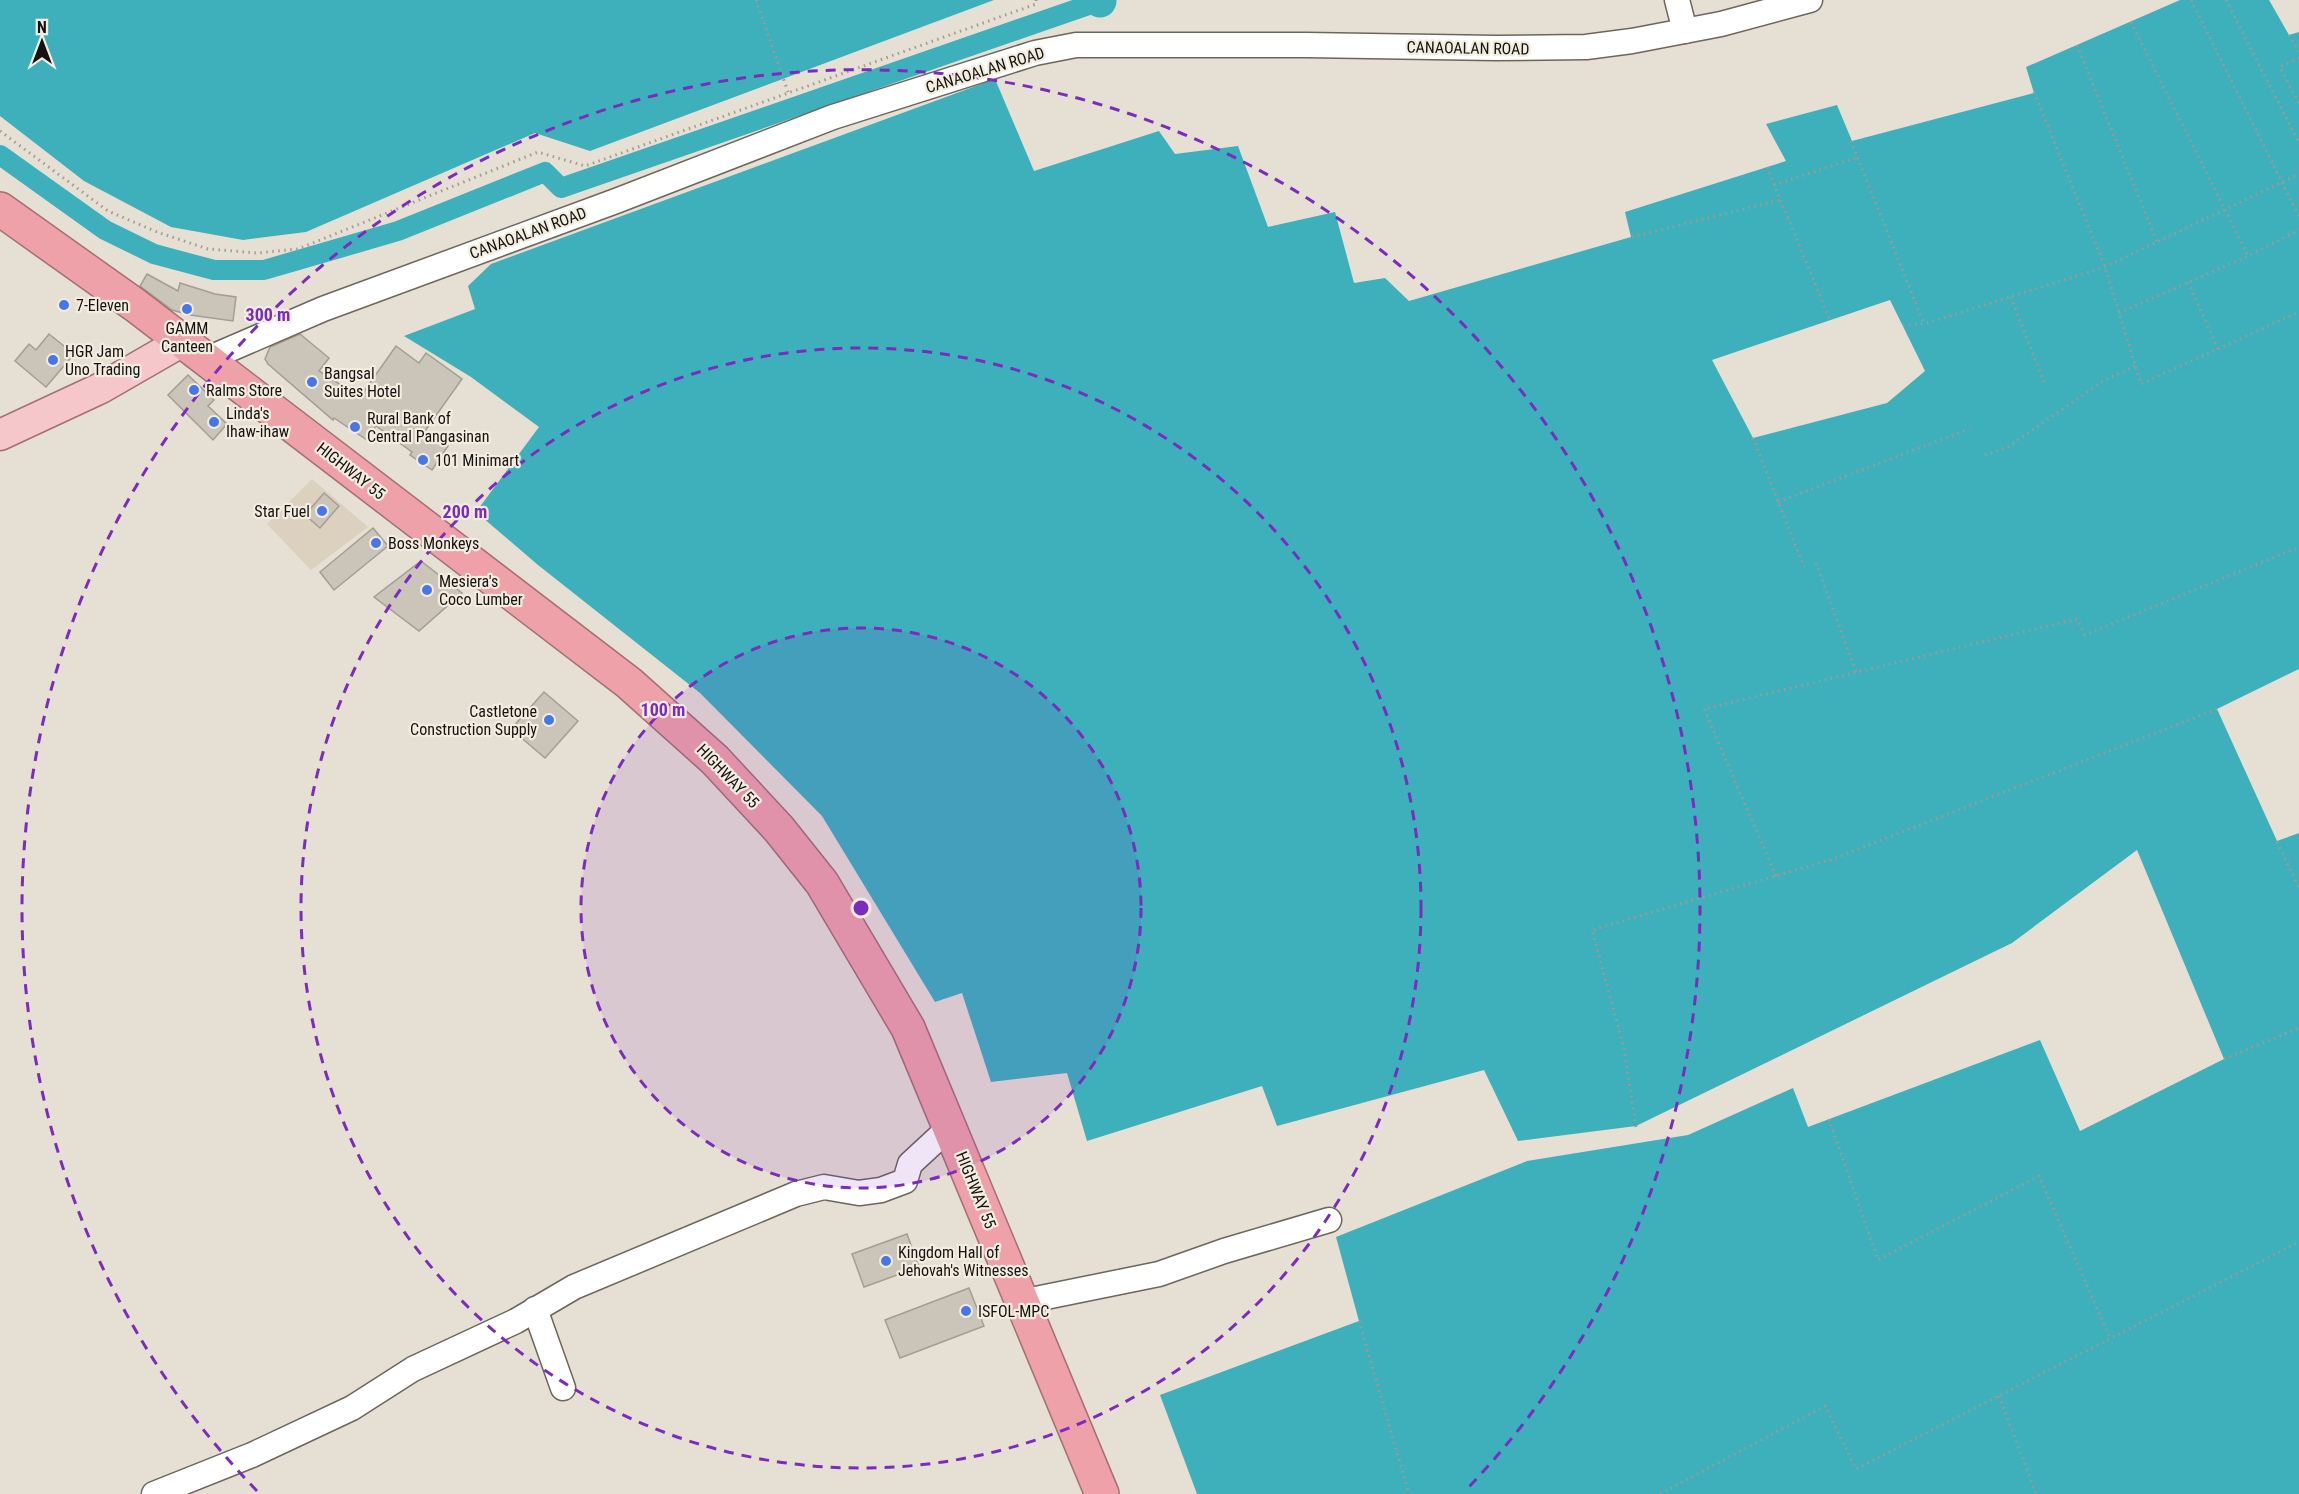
<svg xmlns="http://www.w3.org/2000/svg" width="2299" height="1494" font-family="'Roboto Condensed',sans-serif">
	<rect width="100%" height="100%" fill="#e6dfd3"/>
	<!-- built -->
	<polygon fill="#dcd1bf" points="312,479 368,527 311,570 267,524"/>
	<!-- water -->
	<g fill="#3db0bc" fill-rule="evenodd">
		<polygon points="0,0 994,0 590,151 535,133 306,232 243,240 171,227 84,181 0,116"/>
		<path d="M2180 0H2269L2289 35 2299 32V669L2217 709 2277 841 2299 833V1494H1197L1160 1395 1359 1321 1336 1237 1527 1161 1688 1135 1793 1088 1808 1127 2040 1040 2080 1131 2224 1059 2137 850 2012 943 1636 1126 1518 1141 1484 1070 1277 1126 1262 1086 1087 1141 1067 1073 991 1082 962 993 935 1002 822 816 700 693 538 565 476 512 539 427 471 377 404 336 475 309 468 286 491 264 995 79 1034 171 1159 131 1175 154 1238 146 1268 227 1335 212 1354 283 1385 278 1409 301 1631 237 1625 212 1786 161 1766 124 1837 105 1852 141 2034 93 2026 67ZM1890 300 1925 371 1887 403 1753 438 1712 360Z"/>
	</g>
	<g fill="none" stroke-linecap="round" stroke-linejoin="round">
		<!-- canal -->
		<polyline stroke="#3db0bc" stroke-width="20" points="0,155 105,230 154,254 214,270 264,270 398,231 545,172 561,188 1100,1"/>
		<!-- river -->
		<polyline stroke="#3db0bc" stroke-width="33" points="1100,0 1100,1"/>
	</g>
	<!-- building -->
	<g fill="#cbc5b9" stroke="#a49d92" stroke-width="1.5">
		<polygon points="147,274 178,291 180,283 215,294 236,297 233,321 190,315 172,310 140,286"/>
		<polygon points="49,334 74,354 46,387 15,361 29,344 36,350"/>
		<polygon points="300,334 329,358 319,371 360,397 396,346 419,363 426,353 462,379 425,431 448,446 432,470 410,455 412,452 376,426 367,440 334,418 333,420 268,364 265,359 270,347"/>
		<polygon points="188,375 214,400 208,406 227,424 213,440 168,395"/>
		<polygon points="324,493 339,506 320,528 305,515"/>
		<polygon points="373,528 388,546 334,590 320,572"/>
		<polygon points="421,561 462,593 419,631 374,597"/>
		<polygon points="544,692 578,721 545,758 511,729"/>
		<polygon points="907,1234 919,1267 864,1287 852,1254"/>
		<polygon points="969,1288 984,1326 900,1358 885,1320"/>
	</g>
	<g fill="none" stroke-linecap="round" stroke-linejoin="round">
		<!-- minor casing -->
		<g stroke="#6c665c" stroke-width="27">
			<g id="minor">
				<polyline points="1677,0 1685,31"/>
				<polyline points="205,360 323,309 616,201 833,117 1035,53 1076,45 1306,45 1496,48 1586,47 1632,41 1721,24 1810,0"/>
				<polyline points="1021,1302 1159,1274 1224,1251 1329,1220"/>
				<polyline points="535,1309 563,1388"/>
				<polyline points="154,1494 252,1455 352,1408 413,1369 516,1321 574,1287 796,1194 824,1187 859,1193 881,1190 905,1181 910,1164 950,1127"/>
			</g>
		</g>
		<!-- major casing -->
		<g stroke="#a36f73" stroke-width="33">
			<polyline id="major" points="0,435 101,388 181,342"/>
		</g>
		<!-- highway casing -->
		<g stroke="#a36f73" stroke-width="36">
			<polyline id="highway" points="0,209 135,305 629,683 715,760 779,829 822,883 908,1028 1102,1494"/>
		</g>
		<!-- path -->
		<g stroke="#a09b91" stroke-width="3" stroke-dasharray="1.5 4.5" stroke-linecap="butt">
			<polyline points="756,0 788,92"/>
			<polyline points="2191,0 2299,216"/>
			<polyline points="2226,0 2299,143"/>
			<polyline points="2131,22 2248,256"/>
			<polyline points="2289,35 2299,52"/>
			<polyline points="2077,45 2157,242"/>
			<polyline points="2299,58 2280,67 2299,104"/>
			<polyline points="2034,92 2105,267 2141,384 2299,312"/>
			<polyline points="0,131 108,211 157,232 208,249 257,253 298,249 538,152 585,166 1036,4 1036,0"/>
			<polyline points="1851,141 1924,324"/>
			<polyline points="1767,167 1830,320"/>
			<polyline points="1774,185 1858,157"/>
			<polyline points="1632,237 1780,200"/>
			<polyline points="2188,282 2218,349"/>
			<polyline points="2011,297 2045,385"/>
			<polyline points="2119,313 2248,256 2299,230"/>
			<polyline points="1903,325 1924,324 2105,267 2299,174"/>
			<polyline points="1753,438 1804,567"/>
			<polyline points="1985,455 2008,447 2103,381 2135,366"/>
			<polyline points="1778,502 1969,429"/>
			<polyline points="1816,563 1856,672"/>
			<polyline points="2277,842 2299,888"/>
			<polyline points="1776,876 1704,709 2077,619 2085,635 2299,547"/>
			<polyline points="2224,1059 2299,1028"/>
			<polyline points="1829,1119 1878,1260 2039,1176 2110,1338"/>
			<polyline points="1636,1127 1624,1048 1592,930 1833,859 2217,709"/>
			<polyline points="1359,1321 1409,1494"/>
			<polyline points="1999,1396 2036,1494"/>
			<polyline points="1660,1494 1825,1406 1856,1469 2299,1242"/>
		</g>
		<!-- minor -->
		<use href="#minor" stroke="#fff" stroke-width="24"/>
		<!-- major -->
		<use href="#major" stroke="#f5c7cb" stroke-width="30"/>
		<!-- highway -->
		<use href="#highway" stroke="#efa1a9" stroke-width="33"/>
	</g>
	<!-- distance rings -->
	<circle cx="861" cy="908" r="280" fill="#7b2cbf" fill-opacity=".12"/>
	<g fill="none" stroke="#7b2cbf" stroke-width="3" stroke-dasharray="10 8">
		<circle cx="861" cy="908" r="280"/>
		<circle cx="861" cy="908" r="560"/>
		<path d="M257 1491A839 839 0 1 1 1465 1491"/>
	</g>
	<!-- markers -->
	<g fill="#4876e8" stroke="#f3ece0" stroke-width="2">
		<circle cx="64" cy="305" r="6"/>
		<circle cx="187" cy="309" r="6"/>
		<circle cx="53" cy="360" r="6"/>
		<circle cx="312" cy="382" r="6"/>
		<circle cx="194" cy="390" r="6"/>
		<circle cx="214" cy="422" r="6"/>
		<circle cx="355" cy="427" r="6"/>
		<circle cx="423" cy="460" r="6"/>
		<circle cx="322" cy="511" r="6"/>
		<circle cx="376" cy="543" r="6"/>
		<circle cx="427" cy="590" r="6"/>
		<circle cx="549" cy="720" r="6"/>
		<circle cx="886" cy="1261" r="6"/>
		<circle cx="966" cy="1311" r="6"/>
	</g>
	<g text-anchor="middle" dominant-baseline="central" stroke-width="4.5" stroke-linejoin="round" paint-order="stroke">
		<!-- street labels -->
		<g font-size="16" fill="#15130f" stroke="#f3ece0">
			<text transform="translate(1468 48) rotate(1)">CANAOALAN ROAD</text>
			<text transform="translate(985 70) rotate(-17)">CANAOALAN ROAD</text>
			<text transform="translate(528 233) rotate(-20)">CANAOALAN ROAD</text>
			<text transform="translate(351 471) rotate(38)">HIGHWAY 55</text>
			<text transform="translate(728 776) rotate(46)">HIGHWAY 55</text>
			<text transform="translate(976 1190) rotate(68)">HIGHWAY 55</text>
		</g>
		<!-- poi labels -->
		<g font-size="16" fill="#15130f" stroke="#f3ece0" text-anchor="start">
			<text x="76" y="305">7-Eleven</text>
			<text x="187" y="328" text-anchor="middle">GAMM<tspan x="187" dy="18">Canteen</tspan></text>
			<text x="65" y="351">HGR Jam<tspan x="65" dy="18">Uno Trading</tspan></text>
			<text x="324" y="373">Bangsal<tspan x="324" dy="18">Suites Hotel</tspan></text>
			<text x="206" y="390">Ralms Store</text>
			<text x="226" y="413">Linda's<tspan x="226" dy="18">Ihaw-ihaw</tspan></text>
			<text x="367" y="418">Rural Bank of<tspan x="367" dy="18">Central Pangasinan</tspan></text>
			<text x="435" y="460">101 Minimart</text>
			<text x="310" y="511" text-anchor="end">Star Fuel</text>
			<text x="388" y="543">Boss Monkeys</text>
			<text x="439" y="581">Mesiera's<tspan x="439" dy="18">Coco Lumber</tspan></text>
			<text x="537" y="711" text-anchor="end">Castletone<tspan x="537" dy="18">Construction Supply</tspan></text>
			<text x="898" y="1252">Kingdom Hall of<tspan x="898" dy="18">Jehovah's Witnesses</tspan></text>
			<text x="978" y="1311">ISFOL-MPC</text>
		</g>
	</g>
	<circle cx="861" cy="908" r="9" fill="#7b2cbf" stroke="#f3ece0" stroke-width="3"/>
	<g font-size="18" text-anchor="middle" font-weight="bold" fill="#7b2cbf" stroke="#f3ece0" stroke-width="4.5" stroke-linejoin="round" paint-order="stroke">
		<text x="268" y="321">300 m</text>
		<text x="465" y="518">200 m</text>
		<text x="663" y="716">100 m</text>
	</g>
	<!-- north arrow -->
	<g transform="translate(42 42)" stroke="#f3ece0" stroke-width="4.5" paint-order="stroke">
	<path d="M0-4.5L10 22L0 15L-10 22Z" fill="#15130f"/>
	<text y="-9" font-size="16" font-weight="bold" text-anchor="middle" fill="#15130f">N</text>
	</g>
</svg>
